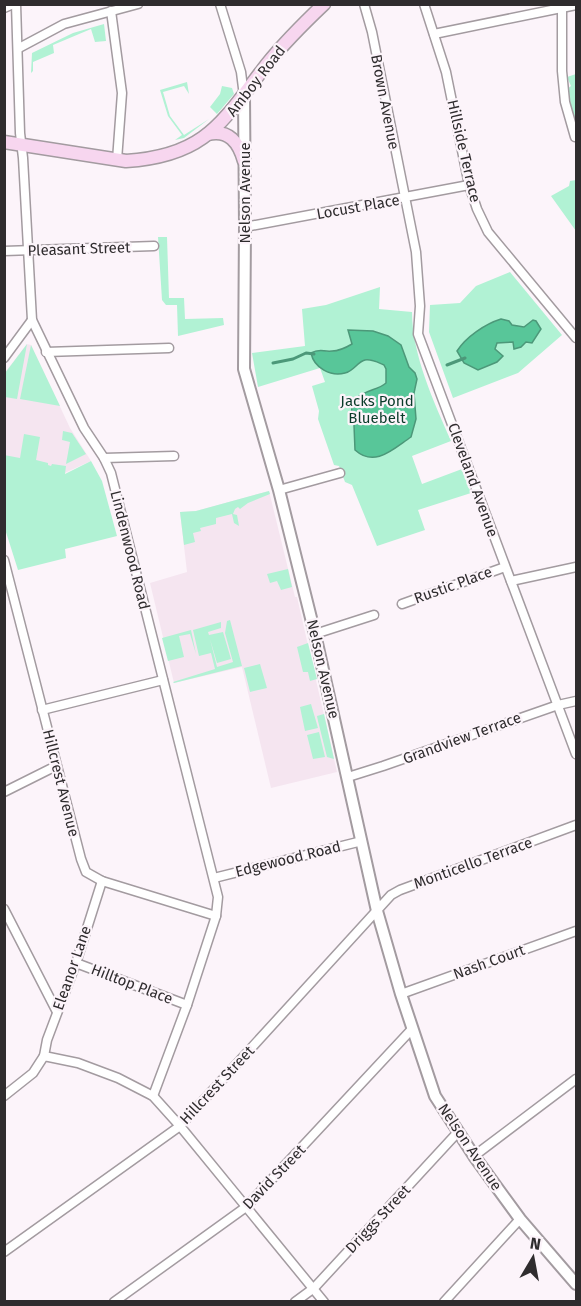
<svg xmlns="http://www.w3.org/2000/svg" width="581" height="1306" font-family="'Fira Sans',sans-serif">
	<rect width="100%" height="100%" fill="#fcf4fa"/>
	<!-- built -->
	<g fill="#f5e5f0">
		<polygon points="27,344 31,345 70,428 91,461 5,500 5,373"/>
		<polygon points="269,491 295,597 297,597 337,772 271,788 242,667 174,683 150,583 187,572 180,512 196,511"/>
	</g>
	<!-- green -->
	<g fill="#b1f2d4">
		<polygon points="104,24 106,41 95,42 91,29 53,45 54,53 33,62 33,71 31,73 32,53 73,33"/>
		<polygon points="576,74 576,125 567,89 571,86 567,77"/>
		<polygon points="187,82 189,94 184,86 163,92 170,116 184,135 209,119 184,138 175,140 182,135 168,116 160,90"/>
		<polygon points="222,86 232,88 234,94 217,114 210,107 220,94"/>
		<polygon points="576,180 576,231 551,196 569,186 570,181"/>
		<polygon points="158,237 167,237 169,298 184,298 185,319 223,318 224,325 178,336 177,305 166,305 162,300"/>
		<polygon points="510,272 562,335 518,373 453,398 429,332 430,305 460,303 476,286"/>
		<path d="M380 287 379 309 412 312C412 355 434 402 451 441L412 456 422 484 462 469 471 493 418 510 425 530 377 546 352 485 345 482 339 466 334 465 318 419 319 411 312 386 325 382 320 368 258 387 252 353 305 346 302 309 326 305Z"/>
		<polygon points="27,344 17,399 5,397 5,373"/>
		<polygon points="31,345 60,406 20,399"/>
		<polygon points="63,431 72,433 86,454 66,464 70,442 62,440"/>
		<polygon points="24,434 40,437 36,460 48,463 48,465 51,466 52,464 66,466 65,474 91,461 102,481 117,536 65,549 66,558 18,570 5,529 4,455 20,458"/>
		<polygon points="269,491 270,494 248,503 240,509 238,507 235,509 233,514 237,515 239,526 234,523 232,514 216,518 216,524 200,528 201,531 193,533 195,542 184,545 180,512 196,511"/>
		<polygon points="288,569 292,587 281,590 277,581 270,583 267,574"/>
		<polygon points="230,620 242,666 174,683 173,682 215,669 211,653 199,656 193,630 221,622 221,628 208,632 209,635 223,632 231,659 217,663 210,639 217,667 233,662 225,633 227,621"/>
		<polygon points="191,630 196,654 190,634 179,636 184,657 168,661 162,638"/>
		<polygon points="308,643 317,679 310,681 308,672 303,672 297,647"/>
		<polygon points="260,664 267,688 250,692 244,668"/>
		<polygon points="311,704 318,728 305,731 300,707"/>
		<polygon points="324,714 334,759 327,757 318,721 317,716"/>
		<polygon points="319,732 325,757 313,759 307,735"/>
	</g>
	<!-- water -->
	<g fill="#58c699" stroke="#4c9879" stroke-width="1.5">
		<path d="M501 319 509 321 512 325 524 327 533 320 536 321 541 329 532 343 526 342 521 347 514 349 513 342 497 343 495 349 503 356 497 362 478 370 464 363 457 351C466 337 485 324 501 319Z"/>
		<path d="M348 330 373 331 388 336 401 345 409 367 415 373 417 379 414 393 416 419 411 437C393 449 375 468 355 450L354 425 350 421 353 401C365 389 377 391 386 383V369L384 365C377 362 372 359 365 360 357 362 354 371 345 373 331 377 314 368 311 353 320 348 323 352 332 351 338 351 347 347 352 344Z"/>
	</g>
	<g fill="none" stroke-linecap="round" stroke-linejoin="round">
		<!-- stream -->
		<g stroke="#4c9879" stroke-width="3">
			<polyline points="273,363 293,359 306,353 314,354"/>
			<polyline points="447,365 465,358"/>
		</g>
		<!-- minor casing -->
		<g stroke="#a39ba0" stroke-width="11">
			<g id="minor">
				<polyline points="16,4 20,133 23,158 32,320 84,428 104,458 111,473 218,897 216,916 187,1005 153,1096"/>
				<polyline points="220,4 241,72 244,96"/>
				<polyline points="364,4 372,32 416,252 420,306 418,334 576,754"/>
				<polyline points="424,4 446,72 469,185 477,209 488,232 576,338"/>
				<polyline points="4,8 13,4"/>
				<polyline points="562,8 562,71 565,102 575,137"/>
				<polyline points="111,11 122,93 117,160"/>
				<polyline points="434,34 576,5"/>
				<polyline points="19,48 64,24 138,4"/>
				<polyline points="245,227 469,185"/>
				<polyline points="4,251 154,246"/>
				<polyline points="46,352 169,348"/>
				<polyline points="4,358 32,320"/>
				<polyline points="104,458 174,456"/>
				<polyline points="279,490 340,473"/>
				<polyline points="4,560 81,859 86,872 102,881 216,916"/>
				<polyline points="511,581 576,567"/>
				<polyline points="402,604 505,567"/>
				<polyline points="315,634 374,615"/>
				<polyline points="42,710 163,680"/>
				<polyline points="348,777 383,766 558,705 576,701"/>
				<polyline points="4,792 56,766"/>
				<polyline points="214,878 362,841"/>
				<polyline points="4,909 57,1012"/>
				<polyline points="76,963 187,1005"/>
				<polyline points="401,994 576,931"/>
				<polyline points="44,1056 47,1040 76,963 102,881"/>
				<polyline points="4,1096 33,1073 44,1056 78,1063 118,1078 153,1096 180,1126 324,1302"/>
				<polyline points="474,1156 576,1079"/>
				<polyline points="4,1252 180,1126 391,895 400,890 576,825"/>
				<polyline points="114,1302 246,1207 412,1029"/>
				<polyline points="295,1302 314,1288 458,1132"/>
				<polyline points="444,1302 520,1219"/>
			</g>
		</g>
		<!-- tertiary casing -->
		<g stroke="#a39ba0" stroke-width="14">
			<polyline id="tertiary" points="244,96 245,227 244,369 279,490 315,634 377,911 401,994 435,1096 474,1156 520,1219 576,1284"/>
		</g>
		<!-- secondary casing -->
		<g stroke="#a39ba0" stroke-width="15">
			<g id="secondary">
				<path d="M208 134C229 129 239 143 244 161"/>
				<path d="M4 142 126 161C206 156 222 122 267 64 284 43 304 23 324 4"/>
			</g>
		</g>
		<!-- minor -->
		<use href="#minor" stroke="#fff" stroke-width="8"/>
		<!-- tertiary -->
		<use href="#tertiary" stroke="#fff" stroke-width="10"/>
		<!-- secondary -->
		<use href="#secondary" stroke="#f7d6ef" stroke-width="12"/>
	</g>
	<g text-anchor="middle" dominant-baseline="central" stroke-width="4.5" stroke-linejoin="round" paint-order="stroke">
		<!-- street labels -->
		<g font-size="15" fill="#2f2c2e" stroke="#fcf4fa">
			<text transform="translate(256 81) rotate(-52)">Amboy Road</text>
			<text transform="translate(385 102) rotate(79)">Brown Avenue</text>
			<text transform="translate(464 151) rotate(77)">Hillside Terrace</text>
			<text transform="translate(245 193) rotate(-90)">Nelson Avenue</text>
			<text transform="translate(358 207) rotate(-10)">Locust Place</text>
			<text transform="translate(79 249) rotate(-2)">Pleasant Street</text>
			<text transform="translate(473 480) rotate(70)">Cleveland Avenue</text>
			<text transform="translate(130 550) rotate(76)">Lindenwood Road</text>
			<text transform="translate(453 585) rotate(-20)">Rustic Place</text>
			<text transform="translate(323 669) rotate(77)">Nelson Avenue</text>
			<text transform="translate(462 738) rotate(-20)">Grandview Terrace</text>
			<text transform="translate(61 783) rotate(76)">Hillcrest Avenue</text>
			<text transform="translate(288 859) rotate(-14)">Edgewood Road</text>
			<text transform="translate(473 863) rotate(-20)">Monticello Terrace</text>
			<text transform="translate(489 962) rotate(-20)">Nash Court</text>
			<text transform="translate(72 968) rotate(-71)">Eleanor Lane</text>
			<text transform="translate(132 984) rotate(21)">Hilltop Place</text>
			<text transform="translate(217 1085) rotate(-47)">Hillcrest Street</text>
			<text transform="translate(470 1147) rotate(56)">Nelson Avenue</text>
			<text transform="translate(274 1177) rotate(-46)">David Street</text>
			<text transform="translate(378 1219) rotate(-47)">Driggs Street</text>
		</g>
		<!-- park labels -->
		<g font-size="15" fill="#093b29" stroke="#fcf4fa">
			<text x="377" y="401">Jacks Pond<tspan x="377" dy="17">Bluebelt</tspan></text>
		</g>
	</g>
	<!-- border -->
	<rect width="581" height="1306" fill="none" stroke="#2f2c2e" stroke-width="12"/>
	<!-- north arrow -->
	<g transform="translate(533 1258) rotate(10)" stroke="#fcf4fa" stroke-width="4.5" paint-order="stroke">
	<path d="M0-4.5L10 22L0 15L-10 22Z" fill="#2f2c2e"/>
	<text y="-9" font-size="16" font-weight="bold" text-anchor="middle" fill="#2f2c2e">N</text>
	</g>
</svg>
